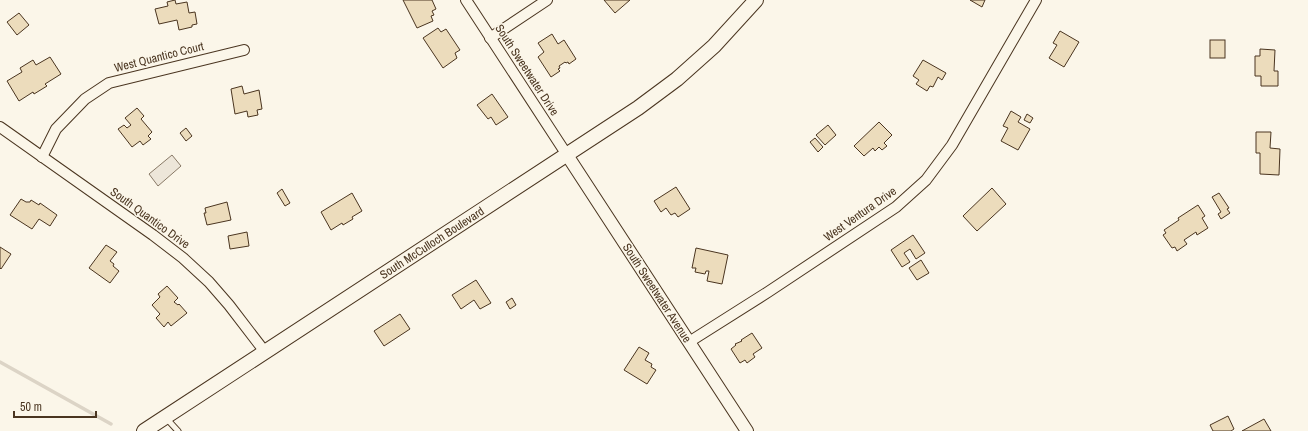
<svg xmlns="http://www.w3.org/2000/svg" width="1308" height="431" font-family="'Archivo Narrow',sans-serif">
	<rect width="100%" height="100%" fill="#fbf6e9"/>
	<!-- green -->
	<polygon fill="#ede6d9" stroke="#887966" points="172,155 181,166 158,186 149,174"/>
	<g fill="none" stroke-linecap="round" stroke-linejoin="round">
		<!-- stream -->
		<polyline stroke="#dcd4c6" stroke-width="3.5" points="0,362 111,424"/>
	</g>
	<!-- building -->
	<g fill="#ecdcbc" stroke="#4a3520">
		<polygon points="175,0 176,4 187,2 189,13 195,12 197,24 192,25 192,27 179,30 177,20 159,24 155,9 168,6 167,2"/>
		<polygon points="403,0 432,0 436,9 432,11 434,15 431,16 433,21 417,28"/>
		<polygon points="604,0 630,0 615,13"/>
		<polygon points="970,0 985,0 982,7"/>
		<polygon points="19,13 29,25 17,35 7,22"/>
		<polygon points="438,28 441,32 446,29 460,50 455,53 457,58 443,68 423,38"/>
		<polygon points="1060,31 1079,42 1064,67 1049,58 1057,45 1053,43"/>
		<polygon points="552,34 558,44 564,40 576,59 569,64 568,62 566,63 565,62 559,66 560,68 558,69 560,71 551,77 538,57 544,52 538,43"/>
		<rect x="1210" y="40" width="15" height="18"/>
		<polygon points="1260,49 1275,50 1274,71 1278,71 1278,86 1261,86 1261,76 1255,76 1255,56 1260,56"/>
		<polygon points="50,57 61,74 45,84 47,86 34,94 33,92 19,101 7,81 22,72 20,68 33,60 36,65"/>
		<polygon points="923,60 946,73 942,80 938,77 933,87 930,86 927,91 916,84 919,80 913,76"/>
		<polygon points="242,86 244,94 259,90 262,109 257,110 258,115 248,117 247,111 235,114 231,89"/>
		<polygon points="492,94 508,117 496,125 491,117 488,119 477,105"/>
		<polygon points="137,108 144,116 141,119 152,132 148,136 151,139 143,145 140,141 132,147 118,129 124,125 127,128 131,125 125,118"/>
		<polygon points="1011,111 1021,117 1018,122 1030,129 1018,150 1001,141 1008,128 1003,126"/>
		<polygon points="1027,114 1033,118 1030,123 1024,120"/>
		<polygon points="879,122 892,135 884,143 887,146 882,150 879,147 875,151 873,148 864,156 854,146"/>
		<polygon points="828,125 836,135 825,145 816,135"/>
		<polygon points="186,128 192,136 186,141 180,133"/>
		<polygon points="1256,132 1271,132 1270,148 1280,149 1279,175 1260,174 1260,153 1256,153"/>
		<polygon points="815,138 823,147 818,152 810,142"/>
		<polygon points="676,187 690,209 678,217 675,213 671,215 666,208 661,212 654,201"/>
		<polygon points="992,188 1006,204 977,231 963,216"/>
		<polygon points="282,189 290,203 285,206 277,193"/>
		<polygon points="352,193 362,211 352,217 353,219 343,225 342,223 331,230 321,212"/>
		<polygon points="1219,193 1229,208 1227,209 1230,213 1221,219 1218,214 1221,212 1212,197"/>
		<polygon points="21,199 26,202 30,202 31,200 39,205 40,203 57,215 50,226 39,219 32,229 10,215"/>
		<polygon points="227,202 231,220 207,225 204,213 206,213 205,208"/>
		<polygon points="1198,205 1205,216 1202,218 1208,228 1197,235 1196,232 1184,240 1187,244 1177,251 1175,247 1172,248 1163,235 1166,233 1164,230 1179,220 1178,218"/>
		<polygon points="247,232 249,246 230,249 228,236"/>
		<polygon points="913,235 925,253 916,259 910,249 904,253 910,262 902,267 891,250"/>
		<polygon points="106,245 117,252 110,261 114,264 113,266 119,271 110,283 89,268"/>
		<polygon points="0,247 11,254 1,269 0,268"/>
		<polygon points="696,248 728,255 722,284 707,281 709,271 706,271 705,274 695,272 696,268 692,268"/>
		<polygon points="921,260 929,273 917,280 909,268"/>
		<polygon points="476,280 491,303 480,309 474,300 461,309 452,295"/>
		<polygon points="167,286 178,298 174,302 178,305 179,304 187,313 171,326 168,322 164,327 156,318 160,314 152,305 160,297 158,294"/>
		<polygon points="512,298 516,305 510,309 506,302"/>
		<polygon points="400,314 410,329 384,346 374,331"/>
		<polygon points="752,333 762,348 753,354 755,357 747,363 745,360 740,363 731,349 736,345 735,344 742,341 741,340"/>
		<polygon points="639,347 649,353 645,360 652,364 651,367 656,370 647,384 624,370"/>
		<polygon points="1228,416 1234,429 1231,431 1213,431 1210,425"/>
		<polygon points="1264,419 1271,431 1242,431"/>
	</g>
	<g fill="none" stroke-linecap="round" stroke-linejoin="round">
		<!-- service casing -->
		<g stroke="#4a3520" stroke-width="7">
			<polyline id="service" points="166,418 178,431"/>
		</g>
		<!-- minor casing -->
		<g stroke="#4a3520" stroke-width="12">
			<g id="minor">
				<polyline points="466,0 567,155"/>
				<polyline points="490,38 547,0"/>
				<polyline points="0,127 153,235 183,258 209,282 229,305 265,352"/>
				<polyline points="42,157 56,129 85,99 109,83 244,50"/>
				<polyline points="689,342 768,292 896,207 926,180 952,145 1036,0"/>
			</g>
		</g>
		<!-- tertiary casing -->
		<g stroke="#4a3520" stroke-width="14">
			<polyline id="tertiary" points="567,155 747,431"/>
		</g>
		<!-- secondary casing -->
		<g stroke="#4a3520" stroke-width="16">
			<polyline id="secondary" points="144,431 638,108 677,79 714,46 756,0"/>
		</g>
		<!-- service -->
		<use href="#service" stroke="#fbf6e9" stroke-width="5"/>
		<!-- minor -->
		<use href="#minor" stroke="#fbf6e9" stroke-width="10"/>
		<!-- tertiary -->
		<use href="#tertiary" stroke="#fbf6e9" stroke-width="12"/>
		<!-- secondary -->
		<use href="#secondary" stroke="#fbf6e9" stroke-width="14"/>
	</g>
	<g text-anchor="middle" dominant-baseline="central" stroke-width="3" stroke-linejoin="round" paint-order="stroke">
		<!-- street labels -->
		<g font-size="12" fill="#4a3520" stroke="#fbf6e9">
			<text transform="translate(159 57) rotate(-14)">West Quantico Court</text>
			<text transform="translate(527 70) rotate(57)">South Sweetwater Drive</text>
			<text transform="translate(860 214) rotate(-35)">West Ventura Drive</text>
			<text transform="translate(150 218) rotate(36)">South Quantico Drive</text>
			<text transform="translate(432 243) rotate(-33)">South McCulloch Boulevard</text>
			<text transform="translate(657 293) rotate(57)">South Sweetwater Avenue</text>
		</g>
	</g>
	<!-- scale -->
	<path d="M14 411v6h82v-6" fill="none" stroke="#4a3520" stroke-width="2"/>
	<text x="20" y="411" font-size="12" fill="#4a3520" stroke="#fbf6e9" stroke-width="3" paint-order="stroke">50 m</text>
</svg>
